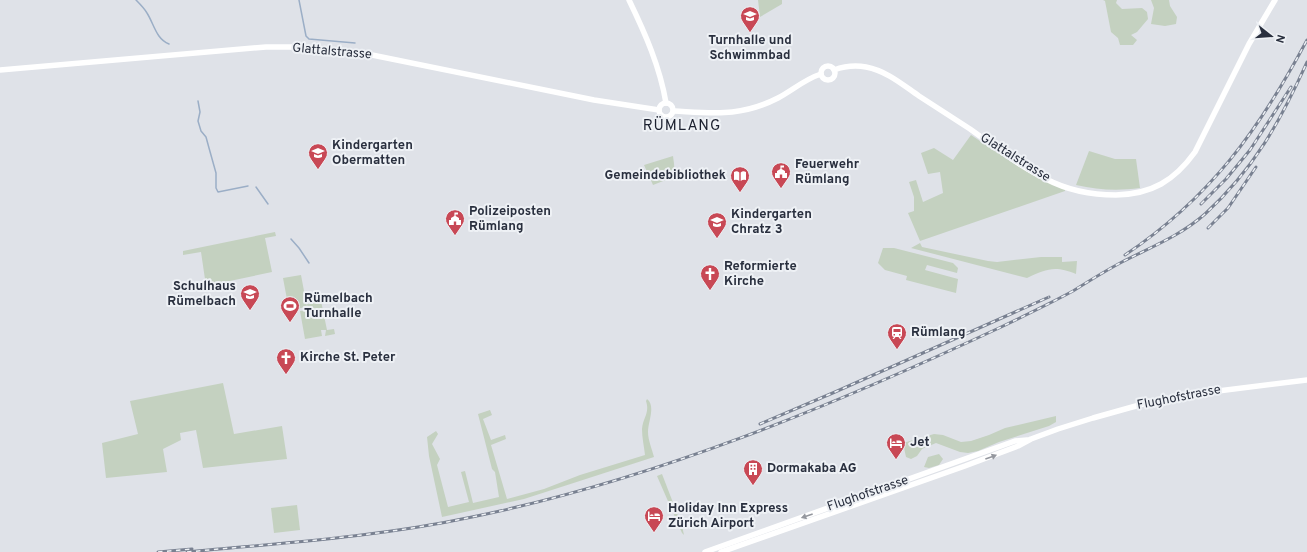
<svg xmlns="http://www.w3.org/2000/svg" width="1307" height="552" font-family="Overpass,sans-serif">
	<rect width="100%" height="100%" fill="#dfe2e8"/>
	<!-- green -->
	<g fill="#c4d1c0">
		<polygon points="758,0 782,0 782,4 760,17"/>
		<polygon points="1103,0 1117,0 1116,3 1122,9 1142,8 1147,12 1148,19 1137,32 1131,35 1137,40 1133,45 1120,45 1118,38 1111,32 1105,1"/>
		<polygon points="1151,0 1169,0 1170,6 1177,17 1176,24 1165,26 1151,24 1154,8"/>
		<polygon points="971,135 1016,165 1033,175 1065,189 1065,191 920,241 908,213 914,211 914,197 909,182 916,180 923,202 943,193 940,172 928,174 921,153 934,148 953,160"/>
		<path d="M1089 151 1115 159H1136L1140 188C1118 191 1098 190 1076 185Z"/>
		<path d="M673 156C674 164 676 172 671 178L653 185 644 165Z"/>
		<polygon points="275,232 276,236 265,238 272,272 206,286 201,252 183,255 183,251"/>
		<path d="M920 243 922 247 988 261 997 262 1041 257H1062V262L1077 261 1076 274C1055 265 1046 269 1027 278L911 248Z"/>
		<polygon points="883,248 894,248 953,263 958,268 957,273 927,265 925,270 958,279 956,293 906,280 907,276 885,270 878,263"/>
		<polygon points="301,275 307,307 289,310 283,278"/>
		<polygon points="321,301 327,330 334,329 335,334 325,336 326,330 321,330 322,336 305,339 300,311 314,309 308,309 307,304"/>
		<polygon points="223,383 234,434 282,426 287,459 203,468 196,430 180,433 181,440 163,449 167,472 106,478 102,443 138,434 130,401"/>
		<path d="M647 399C656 406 648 422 648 432 648 440 652 449 654 457L524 499 442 517 429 456 427 437 436 431 438 434 432 444 440 459 437 465 448 507 469 502 461 472 465 471 473 503 499 497 495 472 492 469 478 414 490 410 492 415 483 419 491 440 505 435 506 439 491 445 507 499 544 489 580 475 645 455C644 446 642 438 642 429 643 417 650 413 646 401Z"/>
		<polygon points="1056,416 1056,422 1049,426 999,442 978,451 968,453 960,452 936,443 922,449 917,456 911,459 906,457 903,443 934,434 943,435 961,442 971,441 989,435 1005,428"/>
		<polygon points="939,454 943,459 939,465 929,468 924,467 928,457"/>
		<polygon points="662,474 682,526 684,535 682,533 657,476"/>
		<polygon points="297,505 300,530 274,533 271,508"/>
	</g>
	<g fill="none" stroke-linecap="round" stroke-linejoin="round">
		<!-- stream -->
		<g stroke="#9baec6" stroke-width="1.5">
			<path d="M136 0C140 4 144 8 147 13 154 24 156 39 169 44"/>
			<polyline points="299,0 306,36 309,39 355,43"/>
			<polyline points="198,101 200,112 198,121 201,131 206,137 209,148 216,173 216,188 218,192 248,186"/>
			<polyline points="256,187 268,204"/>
			<polyline points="291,239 299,248 309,263"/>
		</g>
		<!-- secondary -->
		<g stroke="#fff" stroke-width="5.5">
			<path d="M629 0C645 33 660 67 666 103"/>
			<circle cx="828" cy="73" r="7"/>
			<polyline points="0,70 266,47 299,47 343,51 372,55 594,100 659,110"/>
			<path d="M834 70C845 66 855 65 866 67 887 71 903 85 919 96 936 107 953 118 970 129 994 146 1019 166 1046 179 1067 190 1092 195 1116 195 1152 194 1174 181 1195 152L1249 44 1275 0"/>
			<circle cx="666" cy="110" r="7"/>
			<path d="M674 111C714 113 741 117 778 98 793 90 805 79 821 74"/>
			<polyline points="705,552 1015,441 1027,440"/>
			<polyline points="721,552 965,466 1018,446 1031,439 1058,429 1093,418 1143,404 1194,394 1307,380"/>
		</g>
		<!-- rail casing -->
		<g stroke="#798191" stroke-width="3">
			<g id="rail">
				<polyline points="1201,204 1226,179 1250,150 1291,87"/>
				<polyline points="1208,228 1228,208 1256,167"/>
				<path d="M1125 255C1210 198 1259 130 1307 40"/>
				<polyline points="760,424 835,392 1049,297"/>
				<polyline points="158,552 192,549"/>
				<path d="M187 552C282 543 378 537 472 517 653 480 832 406 999 328 1024 316 1049 304 1073 291 1089 281 1105 271 1122 262 1151 247 1180 236 1205 214 1254 169 1280 122 1307 62"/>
			</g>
		</g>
		<!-- rail -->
		<use href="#rail" stroke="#eef1f5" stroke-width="1.5" stroke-dasharray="4.5" stroke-linecap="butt"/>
	</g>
	<!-- one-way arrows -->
	<defs><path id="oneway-solid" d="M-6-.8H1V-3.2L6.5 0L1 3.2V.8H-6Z"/></defs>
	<g fill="#94979e">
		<use href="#oneway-solid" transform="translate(991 457) rotate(-20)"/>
		<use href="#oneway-solid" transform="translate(807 516) rotate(161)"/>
	</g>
	<!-- icons -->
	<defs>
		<g id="school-pin" transform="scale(1)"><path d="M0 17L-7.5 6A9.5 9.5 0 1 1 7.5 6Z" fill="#c84855" stroke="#eef1f5"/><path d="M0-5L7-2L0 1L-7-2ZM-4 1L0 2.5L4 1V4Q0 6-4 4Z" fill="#fff"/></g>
		<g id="civic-pin" transform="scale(1)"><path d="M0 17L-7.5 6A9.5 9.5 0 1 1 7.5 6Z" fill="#c84855" stroke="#eef1f5"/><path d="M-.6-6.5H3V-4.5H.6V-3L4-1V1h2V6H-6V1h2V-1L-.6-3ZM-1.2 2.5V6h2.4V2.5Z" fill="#fff"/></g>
		<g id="library-pin" transform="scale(1)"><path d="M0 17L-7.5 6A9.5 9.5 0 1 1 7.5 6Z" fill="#c84855" stroke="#eef1f5"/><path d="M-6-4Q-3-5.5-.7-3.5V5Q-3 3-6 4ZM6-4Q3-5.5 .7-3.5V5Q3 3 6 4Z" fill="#fff"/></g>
		<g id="church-pin" transform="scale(1)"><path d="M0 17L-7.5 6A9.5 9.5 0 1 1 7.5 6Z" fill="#c84855" stroke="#eef1f5"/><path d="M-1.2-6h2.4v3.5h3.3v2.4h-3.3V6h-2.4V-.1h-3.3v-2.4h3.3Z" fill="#fff"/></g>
		<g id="stadium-pin" transform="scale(1)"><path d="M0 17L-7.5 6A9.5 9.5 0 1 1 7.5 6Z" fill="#c84855" stroke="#eef1f5"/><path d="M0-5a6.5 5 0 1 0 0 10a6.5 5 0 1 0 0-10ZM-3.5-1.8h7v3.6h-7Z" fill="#fff"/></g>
		<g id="station-pin" transform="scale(1)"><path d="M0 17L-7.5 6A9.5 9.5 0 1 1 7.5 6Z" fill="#c84855" stroke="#eef1f5"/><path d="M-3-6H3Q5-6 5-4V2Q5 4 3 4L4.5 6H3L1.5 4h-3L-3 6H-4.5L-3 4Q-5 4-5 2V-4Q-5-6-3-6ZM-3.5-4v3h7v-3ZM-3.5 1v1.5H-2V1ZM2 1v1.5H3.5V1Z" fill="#fff"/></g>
		<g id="hotel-pin" transform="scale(1)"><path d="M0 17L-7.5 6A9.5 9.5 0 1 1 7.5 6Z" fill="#c84855" stroke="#eef1f5"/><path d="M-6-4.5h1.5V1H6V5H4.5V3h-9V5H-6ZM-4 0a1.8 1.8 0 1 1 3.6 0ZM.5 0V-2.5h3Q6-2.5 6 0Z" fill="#fff"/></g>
		<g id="building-pin" transform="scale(1)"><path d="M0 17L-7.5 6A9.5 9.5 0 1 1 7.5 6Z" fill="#c84855" stroke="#eef1f5"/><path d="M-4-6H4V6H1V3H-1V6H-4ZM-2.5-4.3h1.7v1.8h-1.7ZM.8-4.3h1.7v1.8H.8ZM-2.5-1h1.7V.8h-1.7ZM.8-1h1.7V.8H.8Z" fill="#fff"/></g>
	</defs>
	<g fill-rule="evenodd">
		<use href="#school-pin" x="750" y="16"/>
		<use href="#school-pin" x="318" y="153"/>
		<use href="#civic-pin" x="781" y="172"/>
		<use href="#library-pin" x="740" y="176"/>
		<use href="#civic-pin" x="455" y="219"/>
		<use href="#school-pin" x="717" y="222"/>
		<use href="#church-pin" x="710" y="274"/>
		<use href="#school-pin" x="250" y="294"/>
		<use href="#stadium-pin" x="290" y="306"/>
		<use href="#station-pin" x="897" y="333"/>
		<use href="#church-pin" x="286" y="358"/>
		<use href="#hotel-pin" x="896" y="443"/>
		<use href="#building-pin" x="753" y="469"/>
		<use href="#hotel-pin" x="654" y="516"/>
	</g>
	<g text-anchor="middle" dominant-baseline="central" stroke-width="4" stroke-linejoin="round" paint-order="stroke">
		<!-- poi labels -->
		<g font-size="13" font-weight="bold" fill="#292f3e" stroke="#eef1f5" text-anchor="start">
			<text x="750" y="41" text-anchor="middle">Turnhalle und<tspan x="750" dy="15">Schwimmbad</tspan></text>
			<text x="332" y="146">Kindergarten<tspan x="332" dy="15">Obermatten</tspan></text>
			<text x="795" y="165">Feuerwehr<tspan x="795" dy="15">Rümlang</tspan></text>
			<text x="726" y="176" text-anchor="end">Gemeindebibliothek</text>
			<text x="469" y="212">Polizeiposten<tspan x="469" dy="15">Rümlang</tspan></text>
			<text x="731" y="215">Kindergarten<tspan x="731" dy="15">Chratz 3</tspan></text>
			<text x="724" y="267">Reformierte<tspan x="724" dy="15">Kirche</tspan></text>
			<text x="236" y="287" text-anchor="end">Schulhaus<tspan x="236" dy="15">Rümelbach</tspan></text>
			<text x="304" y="299">Rümelbach<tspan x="304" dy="15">Turnhalle</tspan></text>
			<text x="911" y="333">Rümlang</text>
			<text x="300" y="358">Kirche St. Peter</text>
			<text x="910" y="443">Jet</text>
			<text x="767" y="469">Dormakaba AG</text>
			<text x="668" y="509">Holiday Inn Express<tspan x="668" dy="15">Zürich Airport</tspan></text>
		</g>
		<!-- street labels -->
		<g font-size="13" fill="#292f3e" stroke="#eef1f5">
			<text transform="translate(332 52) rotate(5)">Glattalstrasse</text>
			<text transform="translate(1015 158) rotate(32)">Glattalstrasse</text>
			<text transform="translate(1179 398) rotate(-11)">Flughofstrasse</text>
			<text transform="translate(868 494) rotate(-19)">Flughofstrasse</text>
		</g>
		<!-- quarter labels -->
		<g font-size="15" letter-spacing="1" fill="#1b202f" stroke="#eef1f5">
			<text x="682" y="126">RÜMLANG</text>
		</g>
	</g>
	<!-- north arrow -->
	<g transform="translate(1271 36) rotate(107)" stroke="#eef1f5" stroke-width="3" paint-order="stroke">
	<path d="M0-3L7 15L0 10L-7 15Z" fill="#292f3e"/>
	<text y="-6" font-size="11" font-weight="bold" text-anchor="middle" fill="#292f3e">N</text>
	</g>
</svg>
